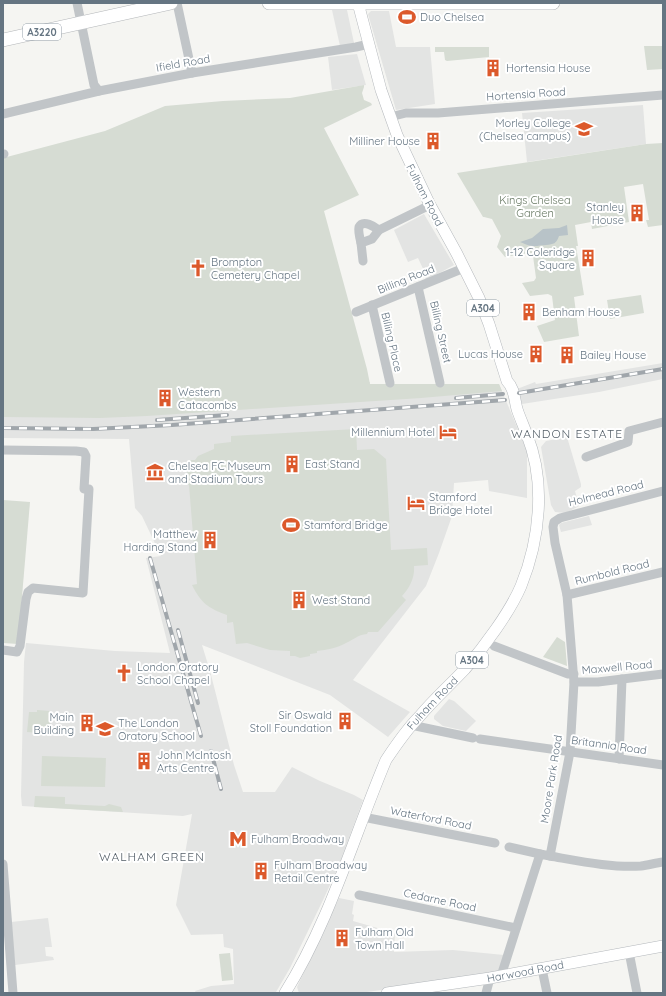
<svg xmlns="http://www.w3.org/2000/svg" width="666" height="996" font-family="Quicksand,sans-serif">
	<rect width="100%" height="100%" fill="#f5f5f2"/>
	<!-- built -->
	<g fill="#e3e4e3">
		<polygon points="332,10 347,10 354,43 340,46"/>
		<polygon points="371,11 389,11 396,47 430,47 435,104 396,110 368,14"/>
		<polygon points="357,54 366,85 332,90 328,57"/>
		<polygon points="643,105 646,144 527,162 522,113"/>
		<polygon points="424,214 454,265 425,281 426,275 418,258 408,262 394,230"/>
		<polygon points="663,363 663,379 599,392 522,404 517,389 535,382 536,384"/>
		<polygon points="370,382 370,384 499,384 527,451 527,498 489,491 488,480 454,483 452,516 439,553 426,586 353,680 410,712 388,737 330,695 202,645 210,671 234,765 243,792 275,792 292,767 320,781 354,795 363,800 339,865 324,898 290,968 276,992 196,993 195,991 211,986 234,984 233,949 224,947 223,934 191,935 176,905 192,814 183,816 22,806 21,796 24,662 26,643 115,651 170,653 146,558 161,556 142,516 135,508 129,439 3,438 3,408"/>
		<polygon points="567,437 581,484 581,487 575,491 579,506 566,513 555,512 551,505 541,447 546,441"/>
		<polygon points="589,516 592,525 561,532 559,525 561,523"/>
		<polygon points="449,699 454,701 476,721 466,731 443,726 434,719 434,716"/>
		<polygon points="339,898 354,901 352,914 354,915 353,921 395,933 394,952 453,950 504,955 499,970 493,974 360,993 299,993 297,987"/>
		<polygon points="48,918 52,947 45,947 46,956 53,957 54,960 15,965 11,922"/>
	</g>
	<!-- green -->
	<g fill="#d6dcd3">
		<polygon points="644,46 663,46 663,69 647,70"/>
		<polygon points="435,47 489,47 489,57 447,61 445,60 444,52 435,52"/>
		<polygon points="364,85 364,87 362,93 364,100 371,103 372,105 324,128 359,195 324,211 367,369 370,384 499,384 502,391 421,398 147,416 100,418 3,417 3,158 105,131 165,106 223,101 290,98"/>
		<polygon points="663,143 663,225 648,227 646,220 649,220 643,184 624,187 629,222 592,229 591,222 575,225 578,246 576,246 584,295 574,297 579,336 544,342 537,326 555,320 552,296 548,294 530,296 522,283 534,281 536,278 533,256 529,253 505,257 497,247 501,236 492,219 484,217 483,217 457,173 646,144"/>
		<polygon points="641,295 644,313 610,319 607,300"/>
		<path d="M356 429 357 450 374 449 386 459 391 550 427 548 428 565 414 566C415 577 410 588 402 596L406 600 378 632H368L367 634C357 635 355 639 346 643 337 648 327 650 317 651V653L310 654V656L300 658 295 656H290V651L270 650 247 643 236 644 233 622 227 623V615C208 608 201 603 192 585L197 584 189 485H183V482L190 465V460H195L198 456 214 449V444L231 442V436Z"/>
		<polygon points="3,500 30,502 18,644 3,643"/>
		<polygon points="557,637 565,642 567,666 543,657"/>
		<polygon points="37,710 51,711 50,734 27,732 29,712 37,712"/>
		<polygon points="42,756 106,758 105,787 41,786"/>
		<polygon points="35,796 65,797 65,804 105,806 109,804 121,807 123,812 34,807"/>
		<polygon points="230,953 233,980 222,981 219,954"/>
	</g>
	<!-- water -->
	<path fill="#b8c3c8" d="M567 225 568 235 559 236C556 244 554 244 546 245 532 246 534 248 520 242L532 238 543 229 559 228Z"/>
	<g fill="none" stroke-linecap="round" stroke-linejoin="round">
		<!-- major casing -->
		<g stroke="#b4b8bc" stroke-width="12">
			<g id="major">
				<path id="s1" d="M285 993C330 921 353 838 386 760 396 745 406 730 419 717 433 700 450 685 465 669 484 647 510 612 521 586 540 539 546 482 527 435 524 427 521 420 518 412 514 402 516 390 507 381L489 324 479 298 457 254 430 205 397 135 381 90 358 3"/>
				<path id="s2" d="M387 993 490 978 663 946"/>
			</g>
		</g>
		<!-- highway casing -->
		<g stroke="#b4b7ba" stroke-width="14">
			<g id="highway">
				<polyline points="269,3 553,3"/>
				<polyline points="3,40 171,3"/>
			</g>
		</g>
		<!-- minor -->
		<g stroke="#c1c5c8" stroke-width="9">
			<polyline points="77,3 94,85 99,91"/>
			<polyline points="177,3 192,73"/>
			<polyline points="3,114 99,91 192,73 356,47 369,44"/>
			<polyline points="390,117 406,113 438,113 663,95"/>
			<polyline points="3,154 4,154"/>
			<path d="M361 243C360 239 358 231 359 227 363 219 375 227 379 230"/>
			<polyline points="363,261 361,243 372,239 379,230 430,205"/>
			<polyline points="418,287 440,383"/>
			<polyline points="372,305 390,383"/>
			<polyline points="356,312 464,268"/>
			<polyline points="3,450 76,451 84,452 86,456 84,489 89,489 83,593 33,588 28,592 26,599 20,646 17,652 3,650"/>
			<polyline points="586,457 628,442 629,431 663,422"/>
			<polyline points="567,595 663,572"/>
			<polyline points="494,646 568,674 574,674"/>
			<polyline points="574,682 598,682 663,674"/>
			<polyline points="411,725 473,738"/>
			<polyline points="480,739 663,765"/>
			<polyline points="619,759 622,679"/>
			<polyline points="363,817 495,843"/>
			<polyline points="509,847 540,854"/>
			<path d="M550 856C579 861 612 868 641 866 648 865 656 863 663 862"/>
			<polyline points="3,864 13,993"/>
			<polyline points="359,895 516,928"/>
			<polyline points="629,952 637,993"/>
			<polyline points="542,969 547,993"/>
			<polyline points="501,976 540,854 550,856 570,752 574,682 567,595 555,543 553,527 554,522 560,518 663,491"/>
			<polyline points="486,993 490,978"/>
		</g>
		<!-- major -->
		<use href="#major" stroke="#fff" stroke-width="11"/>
		<!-- highway -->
		<use href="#highway" stroke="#fff" stroke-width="13"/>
		<!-- rail casing -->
		<g stroke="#a0a6ab" stroke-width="4">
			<g id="rail">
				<polyline points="519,393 663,369"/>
				<polyline points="456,398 503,394"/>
				<polyline points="157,420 227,415"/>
				<polyline points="3,428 93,429 172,425 505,400"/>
				<polyline points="150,558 201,736"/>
				<polyline points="178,630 198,703"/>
				<polyline points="211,751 221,789"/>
			</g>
		</g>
		<!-- rail -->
		<use href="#rail" stroke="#fff" stroke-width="2.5" stroke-dasharray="8" stroke-linecap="butt"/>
	</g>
	<!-- icons -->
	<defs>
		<g id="stadium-bare" transform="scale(1.38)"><path d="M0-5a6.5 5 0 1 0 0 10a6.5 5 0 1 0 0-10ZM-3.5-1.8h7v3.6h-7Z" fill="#dc592b" stroke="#fff" stroke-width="2.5" paint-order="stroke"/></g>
		<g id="building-bare" transform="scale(1.38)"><path d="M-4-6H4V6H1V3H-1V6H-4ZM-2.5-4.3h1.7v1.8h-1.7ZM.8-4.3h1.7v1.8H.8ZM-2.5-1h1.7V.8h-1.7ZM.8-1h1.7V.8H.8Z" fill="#dc592b" stroke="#fff" stroke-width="2.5" paint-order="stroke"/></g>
		<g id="university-bare" transform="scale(1.38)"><path d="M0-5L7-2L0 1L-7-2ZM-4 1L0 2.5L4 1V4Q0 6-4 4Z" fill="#dc592b" stroke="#fff" stroke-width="2.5" paint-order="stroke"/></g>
		<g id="church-bare" transform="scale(1.38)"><path d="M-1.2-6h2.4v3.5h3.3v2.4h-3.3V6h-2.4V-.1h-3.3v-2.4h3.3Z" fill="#dc592b" stroke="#fff" stroke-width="2.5" paint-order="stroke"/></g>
		<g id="hotel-bare" transform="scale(1.38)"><path d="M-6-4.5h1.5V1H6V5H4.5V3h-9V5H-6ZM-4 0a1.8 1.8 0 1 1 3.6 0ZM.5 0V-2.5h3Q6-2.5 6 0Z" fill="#dc592b" stroke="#fff" stroke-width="2.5" paint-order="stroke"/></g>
		<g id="museum-bare" transform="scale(1.38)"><path d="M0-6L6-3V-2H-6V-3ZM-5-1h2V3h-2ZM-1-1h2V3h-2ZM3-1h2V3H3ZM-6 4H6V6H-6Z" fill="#dc592b" stroke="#fff" stroke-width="2.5" paint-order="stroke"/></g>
		<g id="school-bare" transform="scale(1.38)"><path d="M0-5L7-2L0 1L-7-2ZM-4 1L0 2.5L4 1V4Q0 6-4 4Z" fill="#dc592b" stroke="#fff" stroke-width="2.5" paint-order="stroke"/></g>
		<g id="metro-bare" transform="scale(1.38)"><path d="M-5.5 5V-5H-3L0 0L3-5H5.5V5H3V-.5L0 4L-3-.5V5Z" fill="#dc592b" stroke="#fff" stroke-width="2.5" paint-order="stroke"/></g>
	</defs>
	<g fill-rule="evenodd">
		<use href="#stadium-bare" x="407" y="17"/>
		<use href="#building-bare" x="493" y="68"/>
		<use href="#university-bare" x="584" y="129"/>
		<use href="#building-bare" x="433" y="141"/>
		<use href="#building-bare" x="637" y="213"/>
		<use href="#building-bare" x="588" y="258"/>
		<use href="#church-bare" x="198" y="268"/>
		<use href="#building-bare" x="529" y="312"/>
		<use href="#building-bare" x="536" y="354"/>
		<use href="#building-bare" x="567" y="355"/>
		<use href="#building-bare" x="165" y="398"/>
		<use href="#hotel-bare" x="448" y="432"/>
		<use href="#building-bare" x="292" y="464"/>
		<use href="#museum-bare" x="155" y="472"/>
		<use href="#hotel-bare" x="416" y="503"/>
		<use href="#stadium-bare" x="291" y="525"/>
		<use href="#building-bare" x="210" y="540"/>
		<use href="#building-bare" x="299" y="600"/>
		<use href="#church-bare" x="124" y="673"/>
		<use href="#building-bare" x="345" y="721"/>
		<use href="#building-bare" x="87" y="723"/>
		<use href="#school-bare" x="105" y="729"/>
		<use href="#building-bare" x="144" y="761"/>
		<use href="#metro-bare" x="238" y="839"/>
		<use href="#building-bare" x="261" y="871"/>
		<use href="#building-bare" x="342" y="938"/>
	</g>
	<g text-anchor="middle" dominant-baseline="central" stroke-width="4" stroke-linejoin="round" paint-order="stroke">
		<!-- shield labels -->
		<g fill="#fff" stroke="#939ea8" stroke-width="1">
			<rect x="23" y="24" width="38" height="16" rx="3"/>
			<rect x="467" y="300" width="32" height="16" rx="3"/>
			<rect x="456" y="652" width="32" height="16" rx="3"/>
		</g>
		<g font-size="10" font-weight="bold" fill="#657582">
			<text x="42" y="32">A3220</text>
			<text x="483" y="308">A304</text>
			<text x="472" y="660">A304</text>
		</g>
		<!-- poi labels -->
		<g font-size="11" fill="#657582" stroke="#fff" text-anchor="start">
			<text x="420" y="17">Duo Chelsea</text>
			<text x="506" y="68">Hortensia House</text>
			<text x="571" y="123" text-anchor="end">Morley College<tspan x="571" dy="13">(Chelsea campus)</tspan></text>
			<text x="420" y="141" text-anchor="end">Milliner House</text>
			<text x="624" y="207" text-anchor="end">Stanley<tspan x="624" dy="13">House</tspan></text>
			<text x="575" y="252" text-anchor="end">1-12 Coleridge<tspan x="575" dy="13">Square</tspan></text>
			<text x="211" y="262">Brompton<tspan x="211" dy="13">Cemetery Chapel</tspan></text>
			<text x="542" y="312">Benham House</text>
			<text x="523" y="354" text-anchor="end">Lucas House</text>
			<text x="580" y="355">Bailey House</text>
			<text x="178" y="392">Western<tspan x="178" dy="13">Catacombs</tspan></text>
			<text x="435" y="432" text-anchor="end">Millennium Hotel</text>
			<text x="305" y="464">East Stand</text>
			<text x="168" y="466">Chelsea FC Museum<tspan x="168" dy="13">and Stadium Tours</tspan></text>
			<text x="429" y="497">Stamford<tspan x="429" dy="13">Bridge Hotel</tspan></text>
			<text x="304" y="525">Stamford Bridge</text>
			<text x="197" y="534" text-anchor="end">Matthew<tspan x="197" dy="13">Harding Stand</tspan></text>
			<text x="312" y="600">West Stand</text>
			<text x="137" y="667">London Oratory<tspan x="137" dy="13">School Chapel</tspan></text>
			<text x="332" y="715" text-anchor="end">Sir Oswald<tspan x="332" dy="13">Stoll Foundation</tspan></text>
			<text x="74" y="717" text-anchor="end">Main<tspan x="74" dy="13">Building</tspan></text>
			<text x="118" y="723">The London<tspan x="118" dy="13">Oratory School</tspan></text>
			<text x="157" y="755">John McIntosh<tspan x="157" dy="13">Arts Centre</tspan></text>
			<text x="251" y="839">Fulham Broadway</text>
			<text x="274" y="865">Fulham Broadway<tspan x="274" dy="13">Retail Centre</tspan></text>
			<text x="355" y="932">Fulham Old<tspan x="355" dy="13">Town Hall</tspan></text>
		</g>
		<!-- street labels -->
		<g font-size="11" fill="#657582" stroke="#fff">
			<text transform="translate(183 63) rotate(-10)">Ifield Road</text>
			<text transform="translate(526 94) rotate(-4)">Hortensia Road</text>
			<text transform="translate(425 195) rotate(63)">Fulham Road</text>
			<text transform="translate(406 279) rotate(-22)">Billing Road</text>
			<text transform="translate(441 332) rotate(77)">Billing Street</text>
			<text transform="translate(392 342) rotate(77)">Billing Place</text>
			<text transform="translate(606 493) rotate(-14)">Holmead Road</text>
			<text transform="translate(612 572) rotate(-14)">Rumbold Road</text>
			<text transform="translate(617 667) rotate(-5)">Maxwell Road</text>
			<text stroke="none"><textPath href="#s1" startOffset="328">Fulham Road</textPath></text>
			<text transform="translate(609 745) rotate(8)">Britannia Road</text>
			<text transform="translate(551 779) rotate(-81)">Moore Park Road</text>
			<text transform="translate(431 818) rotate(11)">Waterford Road</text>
			<text transform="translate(440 900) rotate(12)">Cedarne Road</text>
			<text stroke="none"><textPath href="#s2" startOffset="140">Harwood Road</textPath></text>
		</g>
		<!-- park labels -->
		<g font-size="11" fill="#687964" stroke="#fff">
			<text x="535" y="200">Kings Chelsea<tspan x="535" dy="13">Garden</tspan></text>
		</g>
		<!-- neighbourhood labels -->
		<g font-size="12" letter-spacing="1" fill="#535e67" stroke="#fff">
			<text x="567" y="433">WANDON ESTATE</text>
			<text x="152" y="856">WALHAM GREEN</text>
		</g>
	</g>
	<!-- border -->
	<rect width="666" height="996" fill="none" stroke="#657582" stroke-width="8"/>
</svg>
